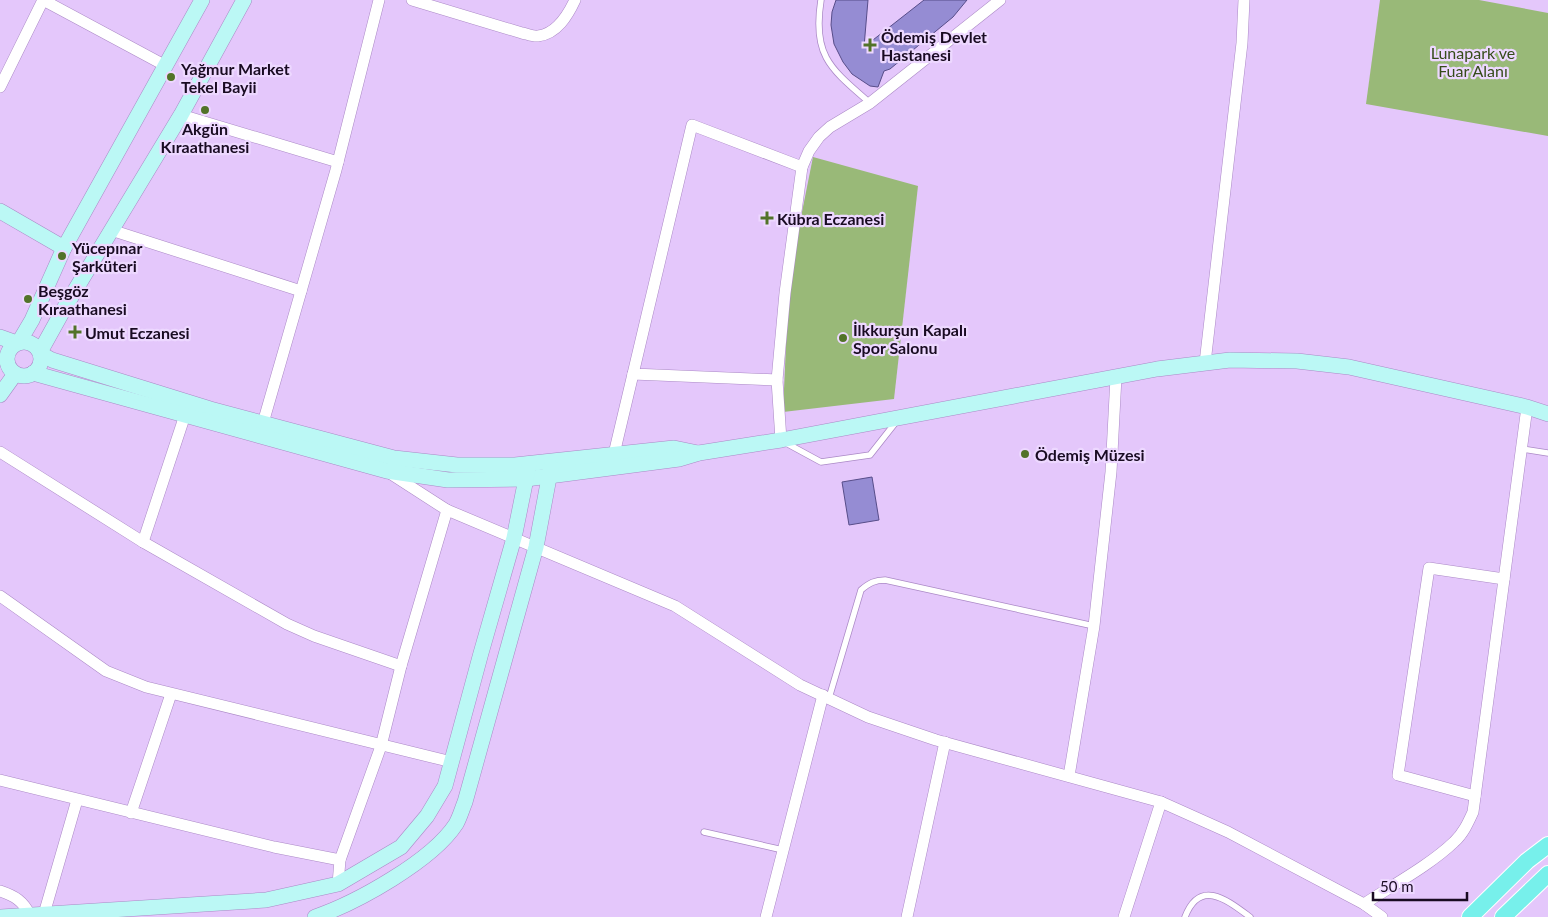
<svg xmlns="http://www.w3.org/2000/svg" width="1548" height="917" font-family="Lato,sans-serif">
	<rect width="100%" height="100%" fill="#e4c7fb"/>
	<!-- green -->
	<g fill="#99b978">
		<polygon points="1380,0 1479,0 1548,13 1548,136 1366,104"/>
		<polygon points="813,157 918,186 894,399 783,412 789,277"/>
	</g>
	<!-- building -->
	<g fill="#958cd3" stroke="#574d89">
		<polygon points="836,0 868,0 864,47 924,0 967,0 953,17 890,69 884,71 878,87 870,86 852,74 843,62 834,44 831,25 832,12"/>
		<polygon points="872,477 879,520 849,525 842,482"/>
	</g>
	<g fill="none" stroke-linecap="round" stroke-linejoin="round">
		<!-- lane casing -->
		<g stroke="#ab89c6" stroke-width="7">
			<g id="lane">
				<path d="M821 0C812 56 831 69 870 103"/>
				<polyline points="786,443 821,462 870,455 896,422"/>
				<polyline points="1522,449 1548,453"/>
				<path d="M829 698 861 590C869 583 875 580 885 580L1094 626"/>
				<polyline points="704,832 783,850"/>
				<path d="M1185 917C1200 878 1227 900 1250 917"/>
			</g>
		</g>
		<!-- street casing -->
		<g stroke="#ab89c6" stroke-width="12">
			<g id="street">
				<polyline points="43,0 166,66"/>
				<path d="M412 0 522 33C527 34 534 37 538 36 557 34 568 15 575 0"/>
				<polyline points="0,87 43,0"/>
				<polyline points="181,115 338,162"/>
				<polyline points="111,230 301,291"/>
				<polyline points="1205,363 1242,43 1244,0"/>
				<polyline points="777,380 633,374 692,125 802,167"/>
				<polyline points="263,423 336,170 379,0"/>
				<polyline points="781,440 777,380 785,293 802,167 809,151 819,137 830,127 870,103 1000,0"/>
				<polyline points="0,452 143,542 287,624 314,636 401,666"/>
				<polyline points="614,454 633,374"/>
				<polyline points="388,472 447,510 675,606 800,685 868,717 936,740 1161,802 1228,832 1364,904 1382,917"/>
				<polyline points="143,542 185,415"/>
				<polyline points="0,596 106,671 146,687 452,762"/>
				<polyline points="1069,776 1094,626 1111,472 1116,377"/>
				<polyline points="0,780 274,847 340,860"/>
				<polyline points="1475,796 1398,775 1429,568 1504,579"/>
				<polyline points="131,813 171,694"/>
				<polyline points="338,884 340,860 381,746 401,666 447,510"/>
				<path d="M0 891C15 896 23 901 30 915"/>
				<path d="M1364 904C1393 885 1430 865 1454 842 1463 834 1468 823 1473 812L1527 407"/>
				<polyline points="44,914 77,800"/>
				<polyline points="766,917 823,695"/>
				<polyline points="907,917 945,742"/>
				<polyline points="1124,917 1161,802"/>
			</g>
		</g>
		<!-- secondary casing -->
		<g stroke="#ab89c6" stroke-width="16">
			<g id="secondary">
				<polyline points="0,211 64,248"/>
				<polyline points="0,337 17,343"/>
				<circle cx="24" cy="359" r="17"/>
				<polyline points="19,342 32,320 64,248 202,0"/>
				<polyline points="40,352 65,307 181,115 244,0"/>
				<polyline points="41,354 52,360 210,409 394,458 457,465 515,465 674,448 698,453"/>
				<polyline points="33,373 387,471 448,480 526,479 679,459 699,453 781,440 1157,369 1230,360 1297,361 1349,367 1527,407 1548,414"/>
				<polyline points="0,395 15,374"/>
				<polyline points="1,917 266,900 338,884 401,847 427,816 445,786 481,653 514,538 529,464"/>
				<path d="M315 917C356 903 432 861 456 824 460 817 462 809 465 802L536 547 551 467"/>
			</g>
		</g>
		<!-- primary casing -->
		<g stroke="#fff" stroke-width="18">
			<g id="primary">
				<polyline points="1470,917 1527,861 1548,845"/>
				<polyline points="1503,917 1548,874"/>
			</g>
		</g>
		<!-- lane -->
		<use href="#lane" stroke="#fff" stroke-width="5.5"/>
		<!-- street -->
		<use href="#street" stroke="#fff" stroke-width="11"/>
		<!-- secondary -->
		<use href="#secondary" stroke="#bbf8f5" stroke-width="15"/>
		<!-- primary -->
		<use href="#primary" stroke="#77f0eb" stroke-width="16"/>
	</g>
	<!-- markers -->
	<g fill="#527329" stroke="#edd8ff" stroke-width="2">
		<path d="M867.5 37.5h5v5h5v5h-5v5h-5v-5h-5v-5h5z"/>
		<circle cx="171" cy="77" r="5"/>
		<circle cx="205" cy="110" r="5"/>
		<path d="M764.5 210.5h5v5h5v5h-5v5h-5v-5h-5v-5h5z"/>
		<circle cx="62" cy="256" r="5"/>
		<circle cx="28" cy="299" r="5"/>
		<path d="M72.5 324.5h5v5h5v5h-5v5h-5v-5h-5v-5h5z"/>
		<circle cx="843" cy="338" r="5"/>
		<circle cx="1025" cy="454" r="5"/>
	</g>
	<g text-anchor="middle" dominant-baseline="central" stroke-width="4.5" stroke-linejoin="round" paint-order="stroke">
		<!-- poi labels -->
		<g font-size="16" font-weight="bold" fill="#190b22" stroke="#edd8ff" text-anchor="start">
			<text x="881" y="36">Ödemiş Devlet<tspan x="881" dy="18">Hastanesi</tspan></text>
			<text x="181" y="68">Yağmur Market<tspan x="181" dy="18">Tekel Bayii</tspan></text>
			<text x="205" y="128" text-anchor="middle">Akgün<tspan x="205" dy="18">Kıraathanesi</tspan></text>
			<text x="777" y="218">Kübra Eczanesi</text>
			<text x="72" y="247">Yücepınar<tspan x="72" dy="18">Şarküteri</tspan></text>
			<text x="38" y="290">Beşgöz<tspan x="38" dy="18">Kıraathanesi</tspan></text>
			<text x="853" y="329">İlkkurşun Kapalı<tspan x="853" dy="18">Spor Salonu</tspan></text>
			<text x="85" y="332">Umut Eczanesi</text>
			<text x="1035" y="454">Ödemiş Müzesi</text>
		</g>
		<!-- park labels -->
		<g font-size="16" fill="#364c1a" stroke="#edd8ff">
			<text x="1473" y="52">Lunapark ve<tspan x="1473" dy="18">Fuar Alanı</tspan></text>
		</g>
	</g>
	<!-- scale -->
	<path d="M1373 892v8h94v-8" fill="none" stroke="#190b22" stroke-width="2.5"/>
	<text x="1380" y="892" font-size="15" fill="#190b22" stroke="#edd8ff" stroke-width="4" paint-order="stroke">50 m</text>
</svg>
